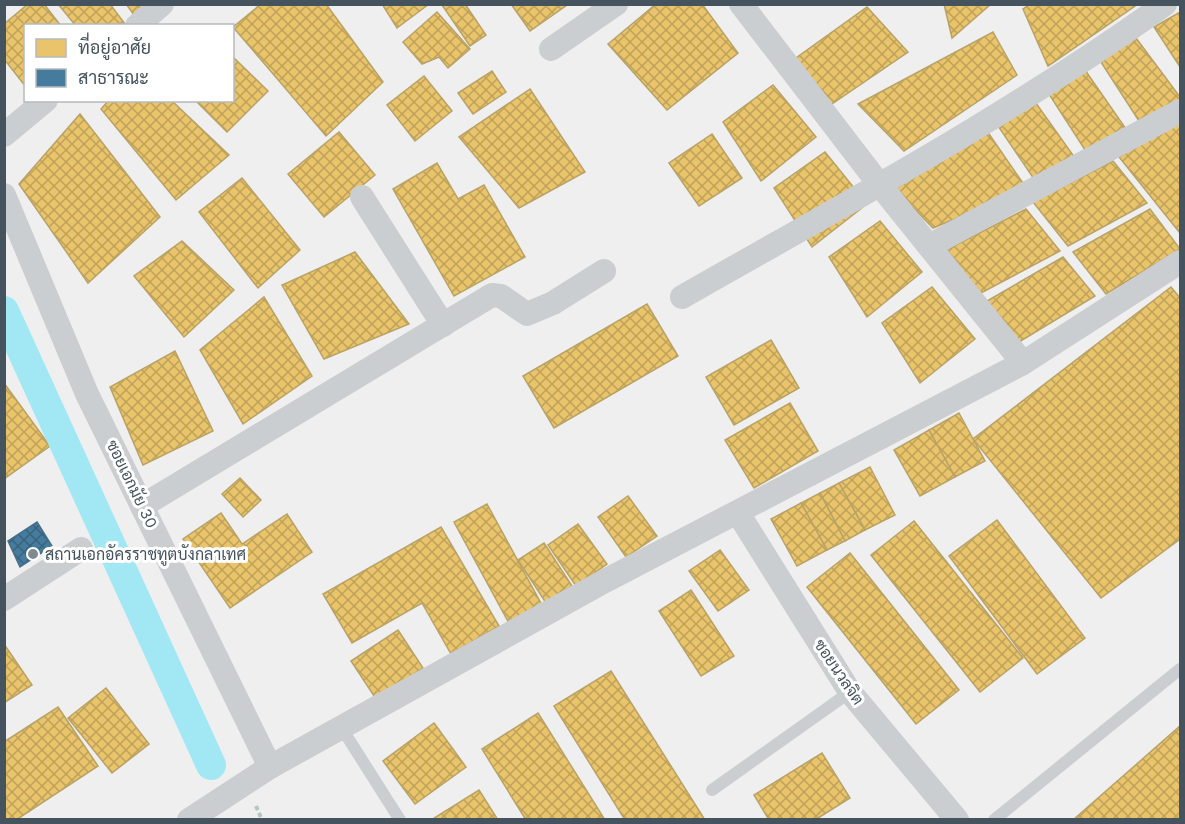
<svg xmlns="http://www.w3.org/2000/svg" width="1185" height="824" font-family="'Work Sans',Sarabun,sans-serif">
	<defs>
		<pattern id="homes-cross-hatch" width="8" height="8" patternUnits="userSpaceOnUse" patternTransform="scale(1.5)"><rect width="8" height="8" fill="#e9c46a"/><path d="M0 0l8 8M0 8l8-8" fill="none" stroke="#bea25a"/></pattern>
		<pattern id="public-cross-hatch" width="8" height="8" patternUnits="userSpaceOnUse" patternTransform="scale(1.5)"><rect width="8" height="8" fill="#457b9d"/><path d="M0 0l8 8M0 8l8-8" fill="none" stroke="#39627d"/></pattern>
	</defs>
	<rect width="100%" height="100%" fill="#f0efef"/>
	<!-- homes -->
	<g fill="url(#homes-cross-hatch)" stroke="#b8a266" stroke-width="1.5">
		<polygon points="28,4 44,4 61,26 26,26 26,87 4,59 4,24"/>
		<polygon points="58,4 110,4 125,24 76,26"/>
		<polygon points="126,4 146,4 134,15"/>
		<polygon points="261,4 326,4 383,82 326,136 233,27"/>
		<polygon points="382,4 429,4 397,28"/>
		<polygon points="465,4 486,35 470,46 442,5"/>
		<polygon points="511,4 567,4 567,5 530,31"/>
		<polygon points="656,4 702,4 738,53 667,110 608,44"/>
		<polygon points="944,4 991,4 952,38"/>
		<polygon points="1030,4 1138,4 1048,66 1023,9"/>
		<polygon points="867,7 908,52 829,106 796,58"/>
		<polygon points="437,12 470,49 448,68 439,57 422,64 403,42"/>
		<polygon points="1180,12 1180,67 1154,27"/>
		<polygon points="993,32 1017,75 904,151 858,104"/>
		<polygon points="1136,38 1180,97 1180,101 1139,121 1099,59"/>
		<polygon points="232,56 268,91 227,132 195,100 232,100"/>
		<polygon points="1085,70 1126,129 1087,153 1047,91"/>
		<polygon points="492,71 506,92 473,114 458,93"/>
		<polygon points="424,76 452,111 415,141 387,105"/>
		<polygon points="773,85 816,137 761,181 723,122"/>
		<polygon points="530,89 585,172 519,208 459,137"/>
		<polygon points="1033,99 1075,158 1036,182 998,126"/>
		<polygon points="109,100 171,100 229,155 176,200 101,109"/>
		<polygon points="80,114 160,217 88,283 19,184"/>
		<polygon points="1180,120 1180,233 1119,157"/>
		<polygon points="987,131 1027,189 933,228 895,189"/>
		<polygon points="339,132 375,175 324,217 288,174"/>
		<polygon points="712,134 742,178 699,206 669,163"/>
		<polygon points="825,152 867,204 812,247 774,188"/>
		<polygon points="1113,161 1147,203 1068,246 1033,202"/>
		<polygon points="437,163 458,199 484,185 525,257 454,296 393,189"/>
		<polygon points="242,178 300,250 258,288 199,212"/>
		<polygon points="1026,209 1060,251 981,293 946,250"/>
		<polygon points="1150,209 1180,249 1106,294 1073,252"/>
		<polygon points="880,221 922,272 867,317 829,257"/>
		<polygon points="182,241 234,290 184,337 134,276"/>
		<polygon points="355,252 409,324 324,359 282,285"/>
		<polygon points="1063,257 1095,296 1019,342 987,301"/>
		<polygon points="932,287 975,339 920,383 882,323"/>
		<polygon points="1171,287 1180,298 1180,539 1101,598 973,439"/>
		<polygon points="264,297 312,376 243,424 200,350"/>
		<polygon points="647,304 678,356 554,428 523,376"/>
		<polygon points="771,340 799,388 734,425 706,377"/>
		<polygon points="175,351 213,431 143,465 110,387"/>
		<polygon points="4,383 50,446 4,479"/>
		<polygon points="790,403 818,451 754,488 725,440"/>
		<polygon points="959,413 985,461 955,477 929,430"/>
		<polygon points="929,430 955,477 920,496 894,450"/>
		<polygon points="870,467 895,515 865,530 839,483"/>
		<polygon points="240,478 261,500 243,517 222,494"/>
		<polygon points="839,483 865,530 845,541 820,493"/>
		<polygon points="820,493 845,541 827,550 801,503"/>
		<polygon points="628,496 657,536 626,557 598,517"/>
		<polygon points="801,503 827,550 797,566 771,519"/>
		<polygon points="487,504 543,607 510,625 454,522"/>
		<polygon points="221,513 242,544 287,514 312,552 230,608 183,539"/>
		<polygon points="997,520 1085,638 1037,674 949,556"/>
		<polygon points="914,521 1023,658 980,692 871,555"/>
		<polygon points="578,524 607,564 576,586 548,545"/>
		<polygon points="441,527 499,626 451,654 422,603 352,643 323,594"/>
		<polygon points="544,543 572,586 546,603 518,560"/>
		<polygon points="720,550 749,590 718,611 689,571"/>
		<polygon points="850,553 959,690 916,724 807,587"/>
		<polygon points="691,590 734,656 701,676 659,611"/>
		<polygon points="398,630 423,668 376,699 351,661"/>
		<polygon points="4,644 32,685 4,703"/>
		<polygon points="611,671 705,820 625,820 554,706"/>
		<polygon points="106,688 149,744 112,773 68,718"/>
		<polygon points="58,707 98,766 16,820 4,820 4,742"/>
		<polygon points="538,713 605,820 526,820 482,749"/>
		<polygon points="434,723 466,767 415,804 383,761"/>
		<polygon points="1180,726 1180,820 1073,820"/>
		<polygon points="822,753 850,798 815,820 769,820 754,795"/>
		<polygon points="479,790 498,820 431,820"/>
	</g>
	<!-- public -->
	<polygon fill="url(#public-cross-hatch)" stroke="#456f8a" stroke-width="1.5" points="37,522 52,546 20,567 8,541"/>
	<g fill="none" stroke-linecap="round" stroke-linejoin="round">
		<!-- canal -->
		<polyline stroke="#a1e8f4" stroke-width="30" points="4,311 211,765"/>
		<!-- path -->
		<polyline stroke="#b7c5c0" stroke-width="4" stroke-dasharray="4.5 3" stroke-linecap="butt" points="256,806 262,820"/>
		<!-- service -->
		<g stroke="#cbced0" stroke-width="12">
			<polyline points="341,727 400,820"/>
			<polyline points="712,790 850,692"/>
			<polyline points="994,820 1180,669"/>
		</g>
		<!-- minor -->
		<g stroke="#cbced0" stroke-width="24">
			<polyline points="741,4 879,184 1023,363"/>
			<polyline points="137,26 162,4"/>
			<polyline points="551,49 616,4"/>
			<polyline points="4,135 46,100"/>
			<polyline points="4,195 87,394 270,767"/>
			<polyline points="362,197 443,325"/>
			<polyline points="929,246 1180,111"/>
			<path d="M682 297C845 204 1012 114 1165 4"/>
			<polyline points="142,506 492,295 501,296 527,314 553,303 604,271"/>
			<polyline points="738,513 850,692 957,820"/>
			<polyline points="4,599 81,549"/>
			<polyline points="189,820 270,767 603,582 1023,363 1180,262"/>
		</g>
	</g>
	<!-- markers -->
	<circle fill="#808a91" stroke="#fff" stroke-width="2" cx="33" cy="554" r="6"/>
	<g text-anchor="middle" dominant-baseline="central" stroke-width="6" stroke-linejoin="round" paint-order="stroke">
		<!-- street labels -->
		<g font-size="16" fill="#44535e" stroke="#fff">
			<text transform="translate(132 484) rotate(64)">ซอยเอกมัย 30</text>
			<text transform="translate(839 672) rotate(56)">ซอยนวลจิต</text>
		</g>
		<!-- poi labels -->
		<g font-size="16" fill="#44535e" stroke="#fff" text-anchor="start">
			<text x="45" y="554">สถานเอกอัครราชทูตบังกลาเทศ</text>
		</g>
	</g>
	<!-- border -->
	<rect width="1185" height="824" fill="none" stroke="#44535e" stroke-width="12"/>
	<!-- legend -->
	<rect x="24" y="24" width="210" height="78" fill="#ffffff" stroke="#b4babf" stroke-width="1.5"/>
	<rect x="36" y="39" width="30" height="18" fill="#e9c46a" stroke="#b4babf" stroke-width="1.5"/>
	<text x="78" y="54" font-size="18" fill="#44535e">ที่อยู่อาศัย</text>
	<rect x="36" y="69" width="30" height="18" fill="#457b9d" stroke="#b4babf" stroke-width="1.5"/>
	<text x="78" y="84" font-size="18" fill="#44535e">สาธารณะ</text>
</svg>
